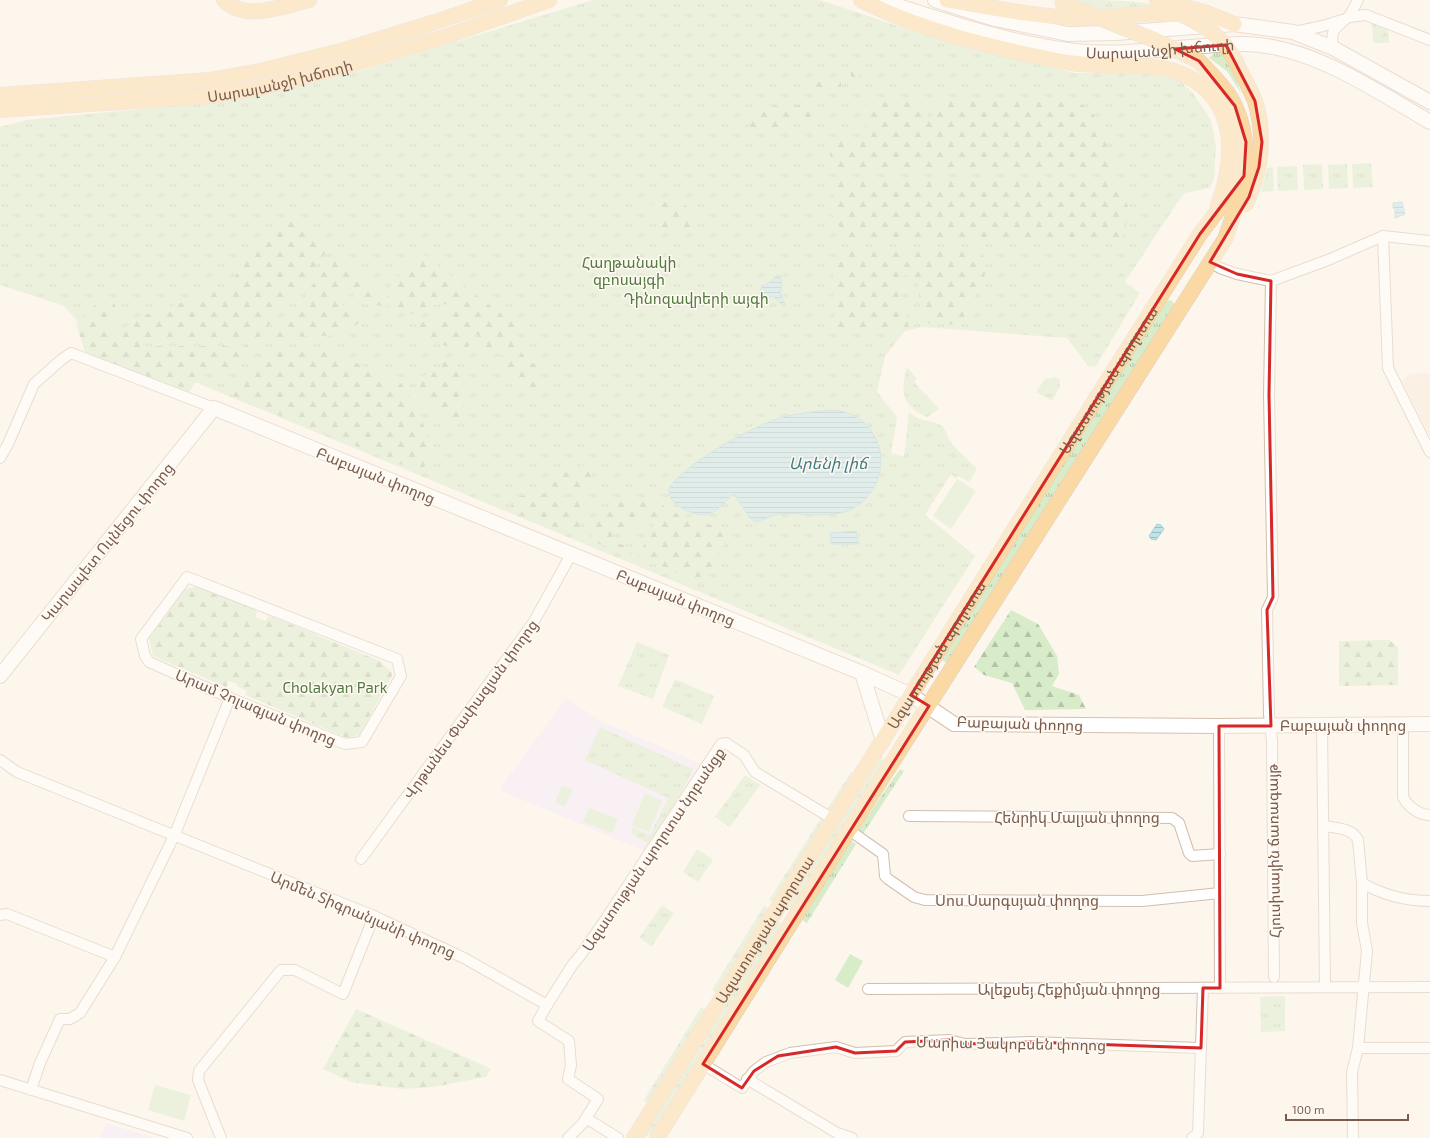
<svg xmlns="http://www.w3.org/2000/svg" width="1430" height="1138" font-family="'Exo 2','Noto Sans Armenian',sans-serif">
	<defs>
		<pattern id="grass-tufts" width="24" height="20" patternUnits="userSpaceOnUse"><rect width="24" height="20" fill="#d8ecc9"/><path d="M3 7l-1-3M5 7V3M7 7l1-3M15 17l-1-3M17 17v-4M19 17l1-3" fill="none" stroke="#b4c2a5"/></pattern>
		<pattern id="forest-firs" width="22" height="20" patternUnits="userSpaceOnUse"><rect width="22" height="20" fill="#d8ecc9"/><path d="M5 1l3.5 6h-7zM16 11l3.5 6h-7z" fill="#b4c2a5"/></pattern>
		<pattern id="water-rules" width="6" height="5" patternUnits="userSpaceOnUse"><rect width="6" height="5" fill="#bfe3e8"/><path d="M0 2.5h6" fill="none" stroke="#a0bbbe"/></pattern>
	</defs>
	<rect width="100%" height="100%" fill="#fdf6ec"/>
	<!-- residential -->
	<polygon fill="#f5e8da" points="1425,373 1430,374 1430,436 1402,381 1410,374"/>
	<!-- education -->
	<g fill="#f3e8fa">
		<polygon points="566,698 603,722 702,764 647,852 499,790"/>
		<polygon points="106,1123 154,1138 101,1138"/>
	</g>
	<!-- grass -->
	<g fill="url(#grass-tufts)">
		<path d="M593 0H820L946 42 1075 73H1151L1167 76 1180 81 1193 93 1211 120 1216 146 1214 179 1210 188 1185 193 1175 206 1125 282 1140 293 1096 366 1089 367 1067 338 922 327 905 331 885 356 877 392 897 417 891 453 904 457 909 412C923 424 929 418 942 426 946 429 947 435 949 439 956 450 968 459 977 469L969 482 958 476 956 478 951 474 925 515 975 556 899 675 94 340 64 306 0 285V127L26 120 232 100 363 70Z"/>
		<path d="M1076 0C1098 0 1153 0 1169 9L1101 11Z"/>
		<polygon points="1372,23 1388,30 1389,43 1373,43"/>
		<polygon points="1219,48 1233,71 1241,93 1227,71 1209,58"/>
		<polygon points="1371,163 1373,187 1353,188 1352,164"/>
		<polygon points="1322,164 1323,189 1304,190 1303,165"/>
		<polygon points="1347,164 1348,188 1329,189 1328,165"/>
		<polygon points="1297,166 1298,190 1278,191 1277,167"/>
		<polygon points="1273,167 1274,191 1261,192 1267,168"/>
		<polygon points="1171,300 1175,305 948,664 940,659 1166,301"/>
		<path d="M907 367 917 379 914 382 939 409 927 417C902 407 900 391 907 367Z"/>
		<polygon points="1056,377 1060,380 1060,387 1052,401 1036,392 1045,379"/>
		<polygon points="637,642 669,655 653,699 618,686"/>
		<polygon points="675,679 714,696 702,724 662,707"/>
		<polygon points="600,727 693,769 677,802 650,845 631,833 632,827 650,835 668,798 585,760"/>
		<polygon points="881,758 886,761 790,911 786,908"/>
		<polygon points="900,769 904,771 863,834 857,831"/>
		<polygon points="851,772 856,776 832,814 826,811"/>
		<polygon points="745,775 760,785 730,827 715,817"/>
		<polygon points="823,815 830,819 776,904 769,900"/>
		<polygon points="850,840 856,844 807,923 801,919"/>
		<polygon points="697,849 713,860 698,882 683,872"/>
		<polygon points="662,905 674,913 652,946 639,938"/>
		<polygon points="764,906 771,910 719,995 712,990"/>
		<polygon points="778,921 783,925 654,1130 645,1138 644,1137 648,1127"/>
		<polygon points="1285,996 1285,1031 1261,1032 1260,997"/>
		<polygon points="701,1007 709,1012 652,1105 644,1100"/>
	</g>
	<!-- forest -->
	<g fill="url(#forest-firs)">
		<rect x="851" y="61" width="7" height="26"/>
		<polygon points="815,78 841,78 841,89 811,89 811,80 815,80"/>
		<polygon points="867,99 924,101 928,118 937,119 937,101 1075,102 1091,109 1118,170 831,171 829,139 864,141"/>
		<polygon points="807,105 816,109 814,118 789,120 790,129 812,131 812,132 762,132 749,128 750,107"/>
		<polygon points="832,177 1118,178 1131,215 1126,224 1121,240 848,238 839,226 832,225"/>
		<polygon points="656,201 669,203 683,201 692,215 689,231 661,228 658,215 650,206"/>
		<polygon points="292,220 328,250 260,337 147,337 140,339 138,343 141,346 248,346 229,370 201,374 188,394 85,352 76,324 98,302 115,304 117,315 108,330 116,335 137,318 230,286 254,243 284,230"/>
		<polygon points="851,247 981,249 987,270 960,325 921,323 918,281 914,275 903,276 899,282 909,328 834,329 833,267 846,257"/>
		<path d="M419 251 518 327C516 343 521 364 540 365L542 389 525 387 501 365 503 349 481 348 477 334 465 351 428 341 413 331 418 324 450 313 454 304 431 305 409 315 389 306 368 305 355 301 351 287 335 296 345 307 362 312 359 323 340 335 272 338 335 255 384 294 398 302 402 300 390 287Z"/>
		<polygon points="275,346 326,349 402,384 418,409 431,447 422,473 229,394 258,358"/>
		<polygon points="444,356 459,375 467,392 460,418 448,419 443,414 440,407 427,408 415,384 416,379 441,369"/>
		<polygon points="582,464 597,483 587,490 537,485 553,471 571,473"/>
		<polygon points="534,492 579,499 590,508 574,535 511,511 512,499"/>
		<path d="M639 498 659 501C672 517 705 523 725 528L727 537 704 584 638 557 653 527 654 519 640 517 628 533 612 532V541L632 548 631 555 588 540 601 515 615 499Z"/>
		<polygon points="198,586 257,611 255,617 266,621 268,615 380,661 393,674 359,735 347,738 245,695 247,691 236,686 237,684 229,681 226,687 153,656 149,639 185,589"/>
		<polygon points="1011,610 1038,624 1057,656 1059,674 1052,686 1079,695 1086,709 1025,710 1012,683 984,675 974,667"/>
		<polygon points="1389,640 1394,643 1398,648 1398,685 1339,686 1339,641"/>
		<polygon points="356,1009 476,1062 491,1069 486,1077 433,1087 402,1089 351,1082 323,1069"/>
	</g>
	<!-- pitch -->
	<g fill="#d8ecc9">
		<polygon points="957,479 976,491 951,529 933,516"/>
		<polygon points="562,785 573,790 565,807 555,802"/>
		<polygon points="645,793 662,801 649,832 632,825"/>
		<polygon points="589,808 618,819 612,833 583,822"/>
		<polygon points="850,954 863,961 848,988 835,980"/>
		<polygon points="155,1085 191,1095 184,1121 148,1110"/>
	</g>
	<!-- water -->
	<g fill="url(#water-rules)" stroke="#a5d3da">
		<polygon points="1402,202 1405,214 1395,218 1395,210 1393,208 1393,203"/>
		<polygon points="777,275 780,276 782,284 780,294 786,306 783,306 773,296 756,301 754,298 760,292 762,286 771,282"/>
		<path d="M820 411C828 410 836 410 844 412 888 424 893 482 857 506 835 521 804 512 779 514 771 515 764 520 756 522L750 518 734 494C725 500 720 510 709 514 696 518 665 504 669 488 686 463 751 427 780 418 793 414 806 413 820 411Z"/>
		<polygon points="1157,524 1161,525 1164,529 1156,540 1151,539 1149,536"/>
		<polygon points="856,531 859,544 831,544 830,533"/>
	</g>
	<g fill="none" stroke-linecap="round" stroke-linejoin="round">
		<!-- street casing -->
		<g stroke="#d1beb0" stroke-width="12">
			<g id="street">
				<polyline points="1349,17 1366,15 1430,40"/>
				<polyline points="1294,32 1323,26 1342,20"/>
				<path d="M1333 48C1330 28 1335 29 1348 17 1352 13 1355 5 1358 0"/>
				<polyline points="1383,236 1388,368 1430,452"/>
				<polyline points="1210,262 1220,268 1237,274 1271,281 1328,260 1383,236 1430,241"/>
				<polyline points="1271,281 1269,395 1273,597 1267,610 1269,714 1272,741 1274,977"/>
				<polyline points="0,458 8,444 34,384 61,360 71,353 214,408"/>
				<polygon points="187,577 397,659 401,676 362,742 345,744 230,698 149,662 145,656 141,639"/>
				<polyline points="1322,725 1325,987"/>
				<path d="M1403 725V797C1408 807 1419 815 1430 815"/>
				<polyline points="1219,726 1220,988"/>
				<polyline points="0,760 17,772 374,916 464,958 547,1005 538,1021 569,1041 571,1065 568,1079 598,1099 583,1123 568,1138"/>
				<polyline points="909,816 1172,818 1179,823 1189,853 1192,856 1220,854"/>
				<path d="M1324 826C1336 828 1352 828 1358 840L1362 883V923L1367 951 1358 1048 1352 1072 1353 1138"/>
				<polyline points="849,830 883,854 885,876 888,879 914,897 925,900 1142,901 1220,893"/>
				<polyline points="361,859 533,623 572,553"/>
				<path d="M1362 883C1383 895 1405 901 1430 901"/>
				<polyline points="0,915 7,914 115,957"/>
				<polyline points="868,989 1430,987"/>
				<polyline points="547,1005 573,964 580,956 607,917 721,744 726,743 744,755 755,772 833,819"/>
				<polyline points="1358,1048 1430,1048"/>
				<polyline points="703,1064 742,1088 754,1071 766,1062 790,1053 836,1047 855,1053 896,1051 905,1042 949,1040 965,1044 1031,1042 1201,1048"/>
				<polyline points="747,1079 837,1133 852,1138"/>
				<polyline points="0,1080 187,1138"/>
				<polyline points="31,1090 40,1063 60,1019 70,1019 80,1013 115,957 174,836 230,698"/>
				<polyline points="586,1118 618,1138"/>
				<polyline points="221,1138 198,1080 199,1071 281,970 295,970 343,994 374,916"/>
				<polyline points="1192,1138 1198,1133 1203,988"/>
			</g>
		</g>
		<!-- secondary casing -->
		<g stroke="#d6c0b0" stroke-width="16">
			<g id="secondary">
				<path id="s1" d="M879 0C943 20 1008 43 1075 51 1132 57 1188 44 1245 44 1310 45 1375 90 1430 122"/>
				<polyline points="935,0 995,19 1068,34 1116,33 1234,24 1293,32 1333,48 1430,102"/>
				<polyline points="862,673 883,741"/>
				<polyline points="0,676 214,408 862,673 911,695 954,724 1219,726 1430,724"/>
			</g>
		</g>
		<!-- primary casing -->
		<g stroke="#dad1cd" stroke-width="16">
			<g id="primary">
				<path d="M224 0C246 22 283 6 309 0"/>
				<path d="M861 0C920 30 989 47 1054 60 1080 66 1106 65 1132 66 1145 67 1159 66 1171 70 1236 90 1238 151 1218 205"/>
				<path d="M947 0C991 7 1035 17 1080 18 1114 19 1149 10 1183 15"/>
				<polyline points="1157,0 1204,12 1234,24"/>
				<path d="M1236 62C1242 75 1250 88 1255 101 1266 136 1261 171 1246 204"/>
				<polyline points="0,95 210,80 256,72 341,51 435,22 500,0"/>
				<path id="s2" d="M0 110 211 96 260 88 346 66 444 37 549 0"/>
				<path id="s3" d="M634 1138 1107 381 1200 234 1241 180"/>
				<path d="M657 1138 849 830 1225 239C1241 196 1256 151 1235 106 1227 89 1212 75 1199 61"/>
			</g>
		</g>
		<!-- street -->
		<use href="#street" stroke="#fff" stroke-width="10"/>
		<!-- secondary -->
		<use href="#secondary" stroke="#fff" stroke-width="14"/>
		<!-- primary -->
		<use href="#primary" stroke="#fbd9a5" stroke-width="15"/>
		<!-- primary-bridge casing -->
		<g stroke="#dad1cd" stroke-width="16" stroke-linecap="butt">
			<g id="primary-bridge">
				<polyline points="1062,3 1154,40 1199,61"/>
				<path d="M1183 15C1211 29 1220 35 1236 62"/>
			</g>
		</g>
		<!-- primary-bridge -->
		<use href="#primary-bridge" stroke="#fbd9a5" stroke-width="15"/>
	</g>
	<!-- marked area -->
	<path d="M0 0H1430V1138H0ZM1226 45 1255 101 1262 142 1259 167 1249 197 1210 262 1237 274 1271 281 1269 395 1273 597 1267 610 1271 726H1219L1220 988H1203L1201 1048 1031 1042 965 1044 949 1040 905 1042 896 1051 855 1053 836 1047 778 1056 754 1071 742 1088 703 1064 929 706 911 695 1200 234 1244 176 1246 142 1235 106 1199 61 1175 49Z" fill="#fdf6ec" fill-opacity=".55" fill-rule="evenodd"/>
	<path fill="none" stroke="#d62828" stroke-width="3" stroke-linejoin="round" d="M1226 45 1255 101 1262 142 1259 167 1249 197 1210 262 1237 274 1271 281 1269 395 1273 597 1267 610 1271 726H1219L1220 988H1203L1201 1048 1031 1042 965 1044 949 1040 905 1042 896 1051 855 1053 836 1047 778 1056 754 1071 742 1088 703 1064 929 706 911 695 1200 234 1244 176 1246 142 1235 106 1199 61 1175 49Z"/>
	<g text-anchor="middle" dominant-baseline="central" stroke-width="3" stroke-linejoin="round" paint-order="stroke">
		<!-- street labels -->
		<g font-size="15" fill="#7a5c4d" stroke="#fffaf3">
			<text stroke="none"><textPath href="#s1" startOffset="288">Սարալանջի խճուղի</textPath></text>
			<text stroke="none"><textPath href="#s2" startOffset="282">Սարալանջի խճուղի</textPath></text>
			<text stroke="none"><textPath href="#s3" startOffset="894">Ազատության պողոտա</textPath></text>
			<text transform="translate(376 475) rotate(22)">Բաբայան փողոց</text>
			<text transform="translate(107 542) rotate(-51)">Կարապետ Ուլնեցու փողոց</text>
			<text transform="translate(676 597) rotate(22)">Բաբայան փողոց</text>
			<text stroke="none"><textPath href="#s3" startOffset="570">Ազատության պողոտա</textPath></text>
			<text transform="translate(256 707) rotate(23)">Արամ Չոլագյան փողոց</text>
			<text transform="translate(470 709) rotate(-54)">Վրթանես Փափազյան փողոց</text>
			<text transform="translate(1020 723) rotate(2)">Բաբայան փողոց</text>
			<text x="1343" y="725">Բաբայան փողոց</text>
			<text x="1077" y="817">Հենրիկ Մալյան փողոց</text>
			<text transform="translate(653 849) rotate(-56)">Ազատության պողոտա նրբանցք</text>
			<text transform="translate(1273 851) rotate(-91)">Հյուսիսային ճառագայթ</text>
			<text x="1017" y="900">Սոս Սարգսյան փողոց</text>
			<text transform="translate(363 914) rotate(23)">Արմեն Տիգրանյանի փողոց</text>
			<text stroke="none"><textPath href="#s3" startOffset="246">Ազատության պողոտա</textPath></text>
			<text x="1069" y="989">Ալեքսեյ Հեքիմյան փողոց</text>
			<text transform="translate(1011 1043) rotate(1)">Մարիա Յակոբսեն փողոց</text>
		</g>
		<!-- park labels -->
		<g font-size="15" fill="#537a41" stroke="#fffaf3">
			<text x="629" y="262">Հաղթանակի<tspan x="629" dy="17">զբոսայգի</tspan></text>
			<text x="696" y="298">Դինոզավրերի այգի</text>
			<text x="335" y="687">Cholakyan Park</text>
		</g>
		<!-- water labels -->
		<g font-size="16" font-style="italic" fill="#437c86" stroke="#fffaf3">
			<text x="828" y="462">Արենի լիճ</text>
		</g>
	</g>
	<!-- scale -->
	<path d="M1286 1114v6h122v-6" fill="none" stroke="#7a5c4d" stroke-width="2"/>
	<text x="1292" y="1114" font-size="12" fill="#7a5c4d" stroke="#fffaf3" stroke-width="3" paint-order="stroke">100 m</text>
</svg>
